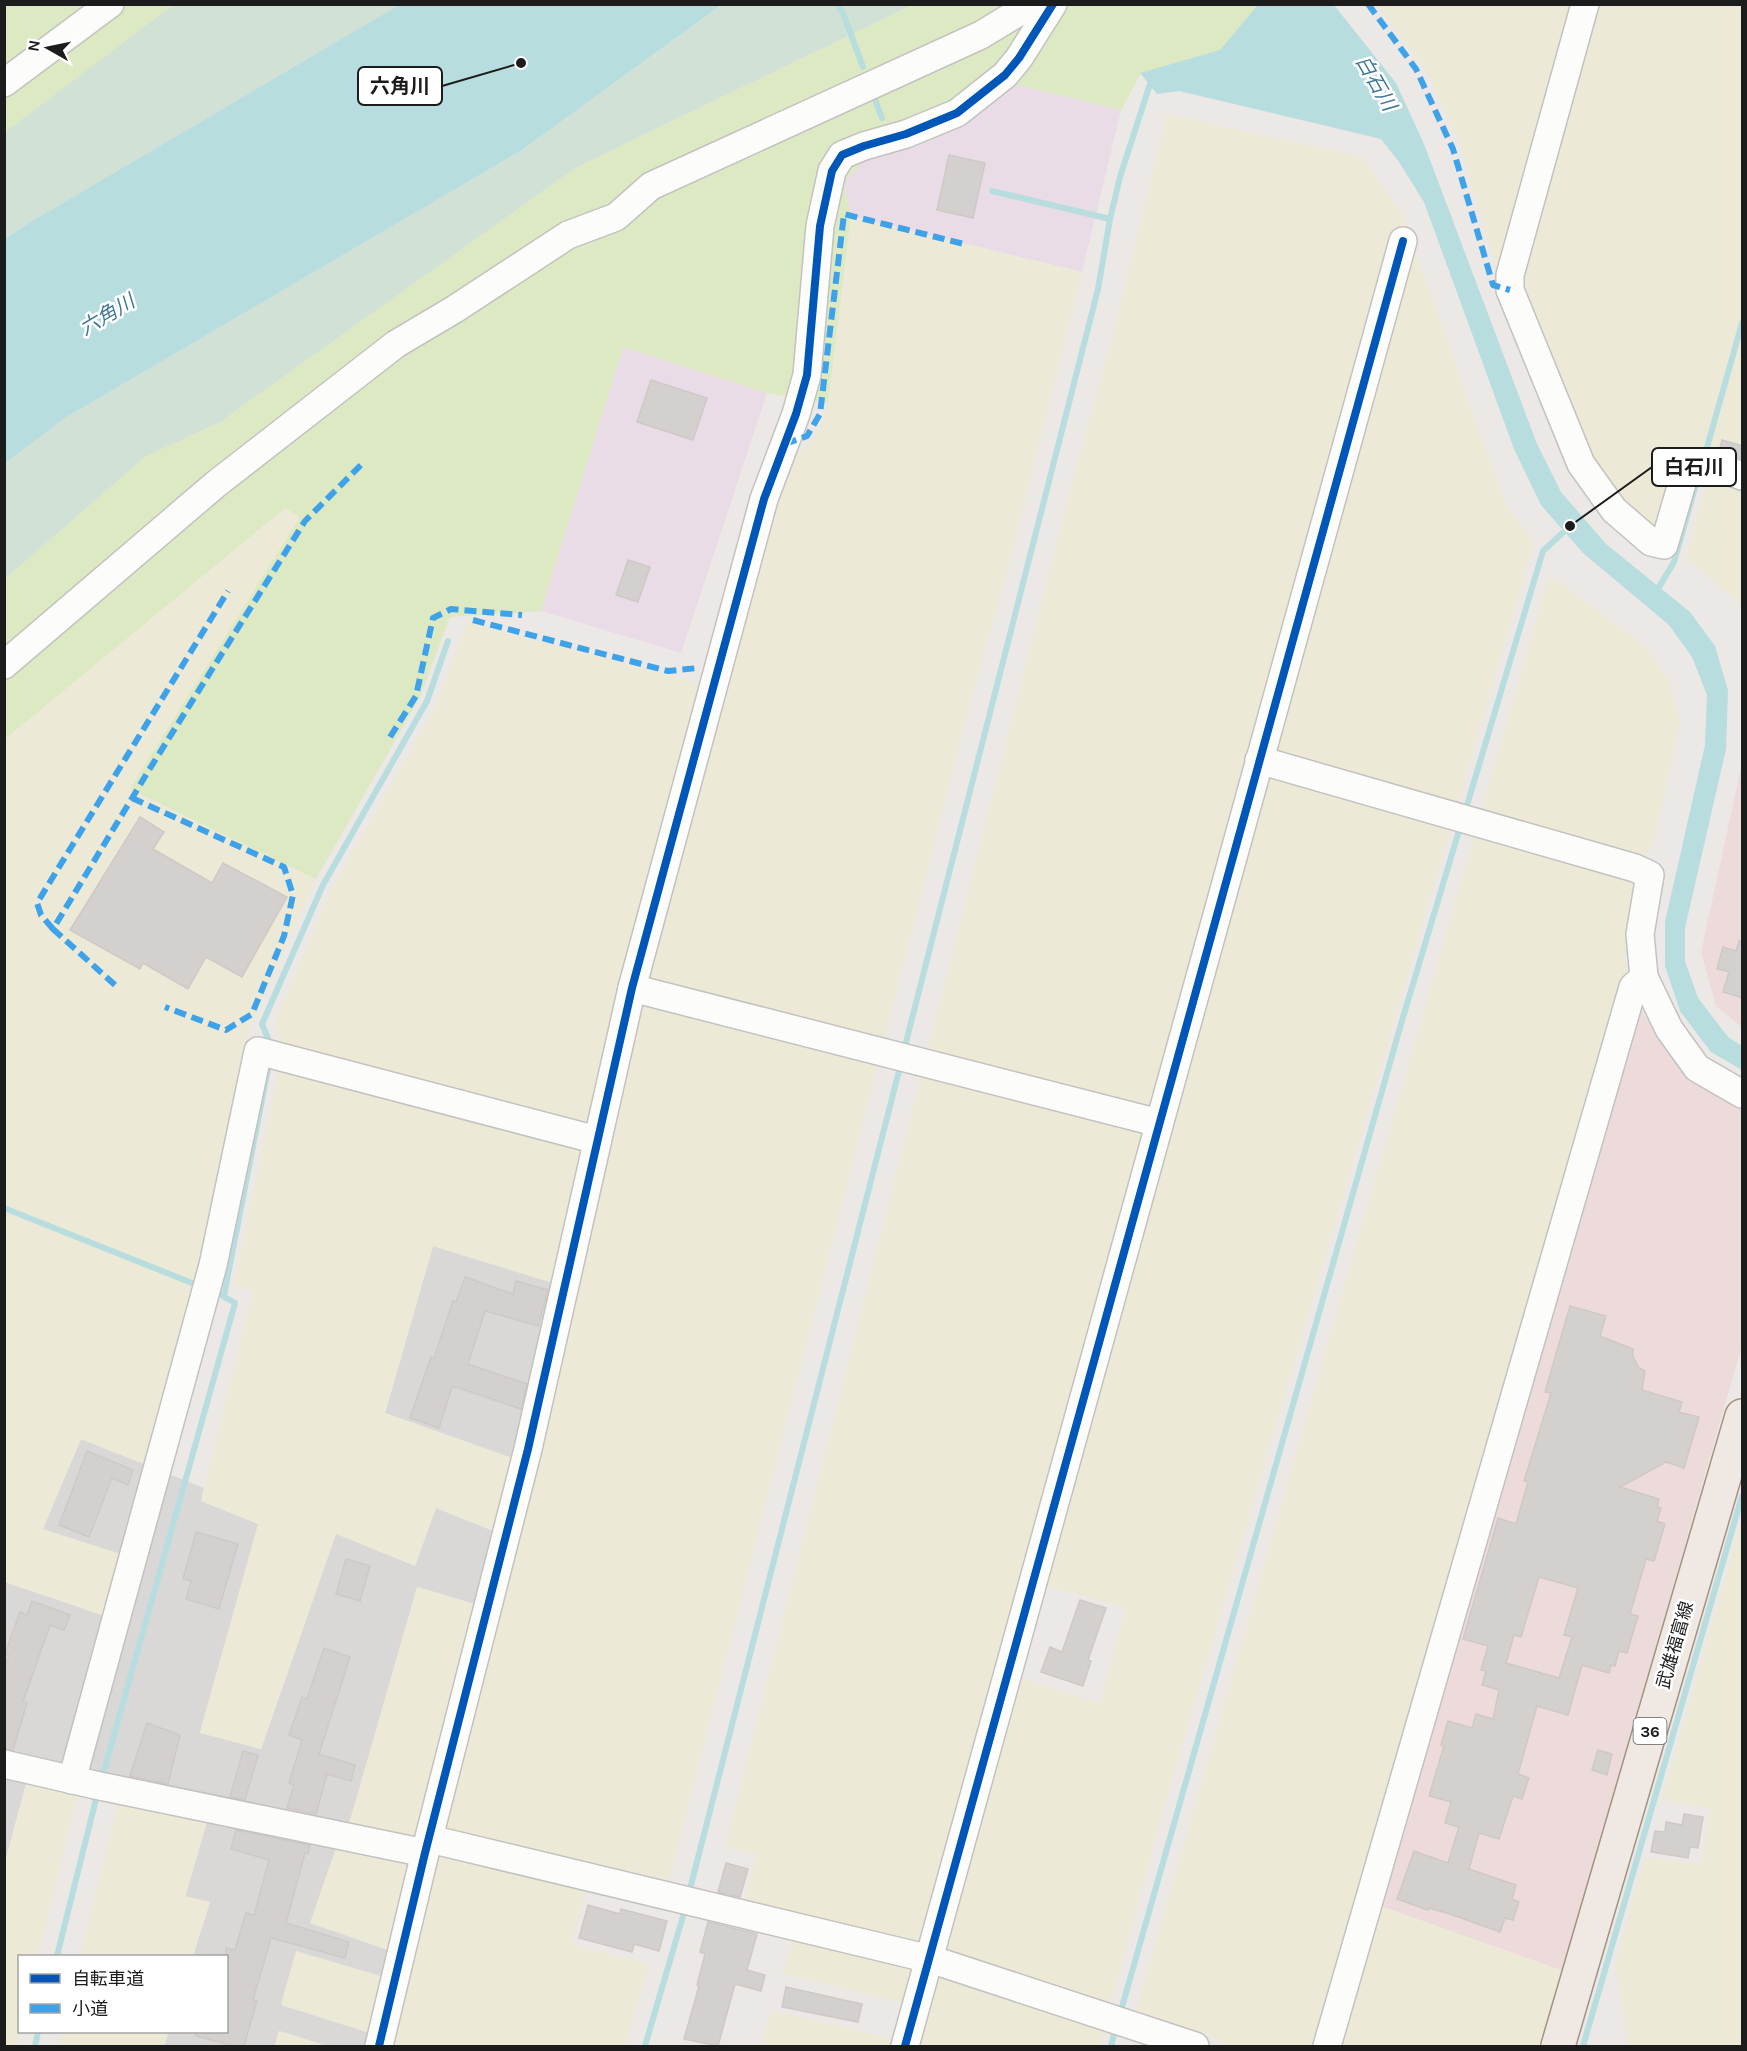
<svg xmlns="http://www.w3.org/2000/svg" width="1747" height="2051" font-family="Karla,'Noto Sans JP',sans-serif">
	<rect width="100%" height="100%" fill="#ebe8e5"/>
	<!-- residential -->
	<g fill="#dad8d6">
		<polygon points="433,1246 556,1284 515,1459 385,1413"/>
		<polygon points="81,1439 204,1488 201,1501 259,1523 200,1732 261,1749 336,1533 415,1565 436,1508 496,1532 478,1605 418,1587 347,1831 311,1923 391,1951 384,1977 281,2005 370,2033 366,2046 327,2046 279,2031 275,2046 164,2046 169,2032 226,2032 226,1956 193,1956 210,1902 185,1897 209,1816 28,1777 5,1862 5,1582 108,1617 126,1556 42,1529"/>
	</g>
	<!-- commercial -->
	<g fill="#eddbdc">
		<polygon points="1742,763 1742,1027 1716,1006 1701,952"/>
		<polygon points="1638,1005 1685,1077 1742,1102 1742,1345 1563,1971 1374,1904"/>
	</g>
	<!-- industrial -->
	<g fill="#e9dce6">
		<polygon points="1013,84 1121,110 1082,272 851,216 844,183 871,153"/>
		<polygon points="623,347 767,393 681,653 541,611"/>
	</g>
	<!-- farmland -->
	<g fill="#ecead7">
		<polygon points="1376,5 1742,5 1742,469 1686,452 1656,535 1601,481 1523,300 1497,273 1461,146 1423,65"/>
		<polygon points="1167,114 1362,157 1402,213 1504,502 1534,543 1164,1808 1110,2007 940,1951 1019,1678 1100,1703 1126,1608 1026,1579 921,1949 744,1903 757,1854 725,1847 1073,479 1112,339"/>
		<polygon points="851,216 1082,272 1007,572 974,688 668,1885 441,1831 641,999 772,515 794,457 818,434 828,403"/>
		<polygon points="1709,472 1742,483 1742,605 1686,558"/>
		<polygon points="285,507 301,516 130,789 316,879 246,1038 251,1057 149,1466 81,1439 43,1529 127,1556 108,1617 5,1582 5,739"/>
		<polygon points="1549,575 1644,645 1670,683 1680,722 1654,840 1643,860 1624,960 1638,1005 1375,1904 1563,1971 1541,2046 1235,2046 1135,2014"/>
		<polygon points="467,622 700,683 627,974 556,1284 433,1246 385,1413 515,1459 496,1532 436,1508 415,1566 336,1534 261,1749 200,1733 258,1524 201,1501 253,1291 234,1285 283,1050 275,1021 332,888 434,710"/>
		<polygon points="1742,1520 1742,2046 1628,2046 1615,1964 1645,1857 1701,1865 1710,1808 1662,1800"/>
		<polygon points="417,1587 478,1605 418,1844 347,1831"/>
		<polygon points="28,1777 79,1789 38,1956 20,1956 20,2032 16,2046 5,2046 5,1862"/>
		<polygon points="119,1798 209,1815 185,1896 210,1902 193,1956 80,1956"/>
		<polygon points="337,1845 414,1857 391,1951 310,1923"/>
		<polygon points="440,1852 588,1885 571,1945 649,1964 625,2046 393,2046"/>
		<polygon points="795,1937 933,1969 1105,2026 1100,2046 760,2046 772,2010 909,2043 920,2007 783,1973"/>
		<polygon points="296,1951 384,1977 370,2033 281,2004"/>
		<polygon points="279,2031 327,2046 275,2046"/>
		<polygon points="62,2032 169,2032 164,2046 58,2046"/>
	</g>
	<!-- grass -->
	<g fill="#dde9c2">
		<polygon points="1253,4 1257,7 1220,50 1141,73 1121,110 1013,84 871,153 844,183 851,216 828,403 767,393 623,347 541,611 450,617 420,697 316,879 130,789 300,517 285,508 5,739 5,579 145,457 220,422 575,168 912,5"/>
		<polygon points="5,5 173,5 5,132"/>
	</g>
	<!-- wetland -->
	<g fill="#d2e1d6">
		<polygon points="173,5 399,5 27,224 5,239 5,132"/>
		<polygon points="721,5 912,5 575,168 220,422 145,457 5,579 4,463 65,418 522,150"/>
	</g>
	<!-- water -->
	<g fill="#b7dddf">
		<polygon points="399,5 721,5 522,150 65,418 5,463 5,239 27,224"/>
		<polygon points="1334,5 1396,83 1424,144 1537,444 1561,492 1606,544 1690,612 1715,646 1728,690 1726,749 1685,928 1685,961 1698,998 1728,1037 1742,1046 1742,1070 1711,1052 1680,1011 1665,966 1665,922 1705,745 1707,695 1692,657 1669,625 1583,553 1541,505 1514,449 1424,202 1399,162 1381,139 1179,91 1157,94 1140,73 1220,50 1256,7 1253,5"/>
	</g>
	<g fill="none" stroke-linecap="round" stroke-linejoin="round">
		<!-- stream -->
		<g stroke="#b7dddf" stroke-width="6">
			<polyline points="837,4 843,13 863,67"/>
			<polyline points="874,97 882,118"/>
			<polyline points="992,191 1110,219"/>
			<polyline points="1704,458 1742,323"/>
			<polyline points="1656,592 1674,562 1700,470"/>
			<polyline points="1465,812 1543,551 1569,527"/>
			<polyline points="272,1048 262,1024 323,885 427,701 448,641"/>
			<polyline points="904,1050 1098,289 1110,219 1120,177 1150,84 1156,83"/>
			<polyline points="4,1208 202,1287"/>
			<polyline points="224,1295 269,1064"/>
			<polyline points="102,1778 235,1303 214,1291"/>
			<polyline points="689,1893 901,1063"/>
			<polyline points="57,1956 98,1791"/>
			<polyline points="1120,2014 1401,1024 1461,824"/>
			<polyline points="35,2046 38,2032"/>
			<polyline points="645,2046 686,1906"/>
			<polyline points="1111,2046 1116,2027"/>
			<polyline points="1583,2046 1742,1496"/>
		</g>
	</g>
	<!-- building -->
	<g fill="#d3d0cd" stroke="#cec9c6" stroke-width="1.5" fill-rule="evenodd">
		<polygon points="949,155 985,163 973,218 937,210"/>
		<polygon points="651,380 707,398 693,440 637,422"/>
		<polygon points="1722,440 1743,446 1743,459 1719,451"/>
		<polygon points="628,560 650,567 638,602 616,595"/>
		<polygon points="140,817 164,832 153,849 212,883 223,863 287,897 242,977 206,957 188,989 143,963 140,969 70,930"/>
		<polygon points="1739,941 1743,942 1743,998 1723,992 1729,972 1717,969 1723,947 1736,951"/>
		<polygon points="465,1277 513,1294 516,1281 548,1290 538,1326 485,1311 468,1364 527,1384 521,1409 456,1387 455,1388 452,1387 439,1428 410,1418 431,1357 434,1358 453,1301 456,1302"/>
		<path d="M1570 1306 1606 1316 1600 1336 1633 1349V1357L1639 1368 1645 1371 1642 1390 1682 1402 1679 1412 1699 1417 1684 1468 1666 1462 1620 1487 1659 1499 1657 1507 1661 1508 1657 1521 1665 1524 1654 1561 1646 1559 1630 1614 1638 1616 1627 1653 1619 1651 1615 1666 1611 1665 1609 1673 1582 1665 1568 1715 1537 1706 1518 1774 1529 1778 1522 1799 1513 1796 1499 1839 1479 1833 1469 1869 1516 1885 1512 1899 1519 1902 1513 1920 1505 1918 1500 1932 1450 1914 1429 1908 1428 1910 1397 1899 1414 1851 1448 1863 1459 1827 1445 1823 1451 1802 1429 1796 1444 1746 1441 1745 1448 1721 1472 1728 1476 1714 1493 1719 1499 1690 1482 1685 1486 1671 1481 1670 1488 1646 1463 1639 1498 1518 1516 1524 1528 1482 1524 1481 1551 1393 1545 1392ZM1539 1577 1578 1588 1564 1635 1572 1637 1559 1678 1506 1663 1514 1635 1521 1637Z"/>
		<polygon points="87,1451 133,1470 128,1485 112,1478 89,1537 59,1525"/>
		<polygon points="196,1532 238,1544 219,1609 186,1599 191,1581 183,1579"/>
		<polygon points="346,1559 370,1566 360,1601 336,1594"/>
		<polygon points="1080,1600 1106,1608 1088,1660 1091,1661 1083,1686 1041,1672 1050,1647 1062,1652"/>
		<polygon points="32,1601 70,1615 64,1630 50,1625 23,1702 27,1703 13,1750 4,1749 4,1668 9,1655 5,1654 20,1612 27,1615"/>
		<polygon points="324,1648 350,1657 319,1754 355,1765 351,1781 327,1774 316,1814 287,1808 294,1785 289,1783 302,1740 289,1735 302,1697 307,1699"/>
		<polygon points="147,1723 180,1735 168,1784 130,1776"/>
		<polygon points="1598,1750 1612,1754 1607,1775 1592,1770"/>
		<polygon points="243,1751 258,1755 245,1800 230,1797"/>
		<polygon points="1684,1814 1703,1817 1698,1848 1690,1847 1688,1858 1651,1852 1655,1831 1665,1832 1666,1822 1682,1825"/>
		<polygon points="236,1830 310,1845 308,1854 305,1853 286,1923 349,1942 345,1958 271,1938 253,2000 257,2001 244,2046 233,2046 196,2036 196,2031 226,2031 226,1948 235,1950 246,1913 254,1915 269,1860 231,1849"/>
		<polygon points="726,1863 748,1869 740,1897 718,1892"/>
		<polygon points="588,1905 620,1914 621,1909 667,1921 659,1951 634,1944 632,1952 579,1938"/>
		<polygon points="708,1922 757,1934 747,1970 765,1975 761,1991 735,1984 718,2046 684,2039 699,1986 697,1985 705,1954 700,1952"/>
		<polygon points="786,1987 862,2004 858,2022 782,2007"/>
	</g>
	<g fill="none" stroke-linecap="round" stroke-linejoin="round">
		<!-- minor casing -->
		<g stroke="#c3c2c1" stroke-width="30">
			<g id="minor">
				<path d="M1585 4 1510 275V290L1581 464 1614 510 1651 542 1664 545 1688 463C1707 461 1725 470 1742 476"/>
				<polyline points="4,83 110,4"/>
				<polyline points="4,665 216,484 396,344 455,309 568,235 616,217 651,186 981,35 1032,4"/>
				<polyline points="1259,760 1635,868 1650,875 1640,934 1644,977 1633,987 1327,2046"/>
				<polyline points="1644,977 1669,1029 1697,1068 1742,1094"/>
				<polyline points="632,988 1159,1123"/>
				<polyline points="4,1764 95,1785 425,1853"/>
				<polyline points="72,1780 213,1265 258,1051 597,1140"/>
				<polyline points="430,1839 930,1959 1195,2046"/>
				<polyline points="379,2046 425,1853 528,1449 632,988 764,499 796,414 807,375 820,226 832,171 842,155 864,146 906,134 957,113 1005,75 1019,58 1053,4"/>
				<polyline points="905,2046 1403,241"/>
			</g>
		</g>
		<!-- major casing -->
		<g stroke="#a19281" stroke-width="36">
			<polyline id="major" points="1558,2046 1742,1416"/>
		</g>
		<!-- minor -->
		<use href="#minor" stroke="#fcfcfb" stroke-width="27"/>
		<!-- major -->
		<use href="#major" stroke="#f0e9e3" stroke-width="33"/>
		<!-- quiet -->
		<g stroke="#3da2ea" stroke-width="6" stroke-dasharray="12 6" stroke-linecap="butt">
			<polyline points="1368,4 1416,69 1453,149 1493,285 1510,290"/>
			<polyline points="785,444 807,436 820,414 844,214 964,244"/>
			<polyline points="473,620 668,671 698,668"/>
			<polyline points="390,737 416,696 433,618 451,609 522,615"/>
			<polyline points="132,798 284,867 293,895 284,936 252,1014 226,1030 165,1007"/>
			<polyline points="53,929 41,915 37,903 228,591"/>
			<polyline points="115,985 53,929 149,770 305,521 365,461"/>
		</g>
		<!-- cycleway casing -->
		<g stroke="#fff" stroke-width="11">
			<g id="cycleway">
				<polyline points="379,2046 425,1853 528,1449 632,988 764,499 796,414 807,375 820,226 832,171 842,155 864,146 906,134 957,113 1005,75 1019,58 1053,4"/>
				<polyline points="905,2046 1403,241"/>
			</g>
		</g>
		<!-- cycleway -->
		<use href="#cycleway" stroke="#0057b8" stroke-width="8"/>
	</g>
	<g text-anchor="middle" dominant-baseline="central" stroke-width="5" stroke-linejoin="round" paint-order="stroke">
		<!-- shield labels -->
		<rect fill="#fff" stroke="#606060" stroke-width="1.5" x="1633.5" y="1718" width="33" height="26" rx="4.5"/>
		<g font-size="16" font-weight="bold" fill="#1c1c1c">
			<text x="1650" y="1731">36</text>
		</g>
		<!-- street labels -->
		<g font-size="18" fill="#1c1c1c" stroke="#fff">
			<text transform="translate(1675 1645) rotate(-74)">武雄福富線</text>
		</g>
		<!-- water labels -->
		<g font-size="20" font-style="italic" fill="#407895" stroke="#fff">
			<text transform="translate(1376 83) rotate(60)">白石川</text>
			<text transform="translate(107 315) rotate(-31)">六角川</text>
		</g>
	</g>
	<!-- callouts -->
	<path fill="none" stroke="#1c1c1c" stroke-width="2" d="M521 63L442 86M1570 526L1652 467"/>
	<g fill="#1c1c1c" stroke="#fff" stroke-width="2">
		<circle cx="521" cy="63" r="6"/>
		<circle cx="1570" cy="526" r="6"/>
	</g>
	<g fill="#fff" stroke="#1c1c1c" stroke-width="2">
		<rect x="358" y="67" width="84" height="38" rx="6"/>
		<rect x="1652" y="448" width="84" height="38" rx="6"/>
	</g>
	<g font-size="20" text-anchor="middle" font-weight="bold" fill="#1c1c1c">
		<text x="400" y="93">六角川</text>
		<text x="1694" y="474">白石川</text>
	</g>
	<!-- border -->
	<rect width="1747" height="2051" fill="none" stroke="#1c1c1c" stroke-width="12"/>
	<!-- legend -->
	<rect x="18" y="1955" width="210" height="78" fill="#ffffff" stroke="#a4a4a4" stroke-width="1.5"/>
	<rect x="30" y="1974" width="30" height="9" fill="#0057b8" stroke="#a4a4a4" stroke-width="1.5"/>
	<text x="72" y="1985" font-size="18" fill="#1c1c1c">自転車道</text>
	<rect x="30" y="2004" width="30" height="9" fill="#3da2ea" stroke="#a4a4a4" stroke-width="1.5"/>
	<text x="72" y="2015" font-size="18" fill="#1c1c1c">小道</text>
	<!-- north arrow -->
	<g transform="translate(48 48) rotate(279)" stroke="#ffffff" stroke-width="4.5" paint-order="stroke">
	<path d="M0-4.5L10 22L0 15L-10 22Z" fill="#1c1c1c"/>
	<text y="-9" font-size="16" font-weight="bold" text-anchor="middle" fill="#1c1c1c">N</text>
	</g>
</svg>
